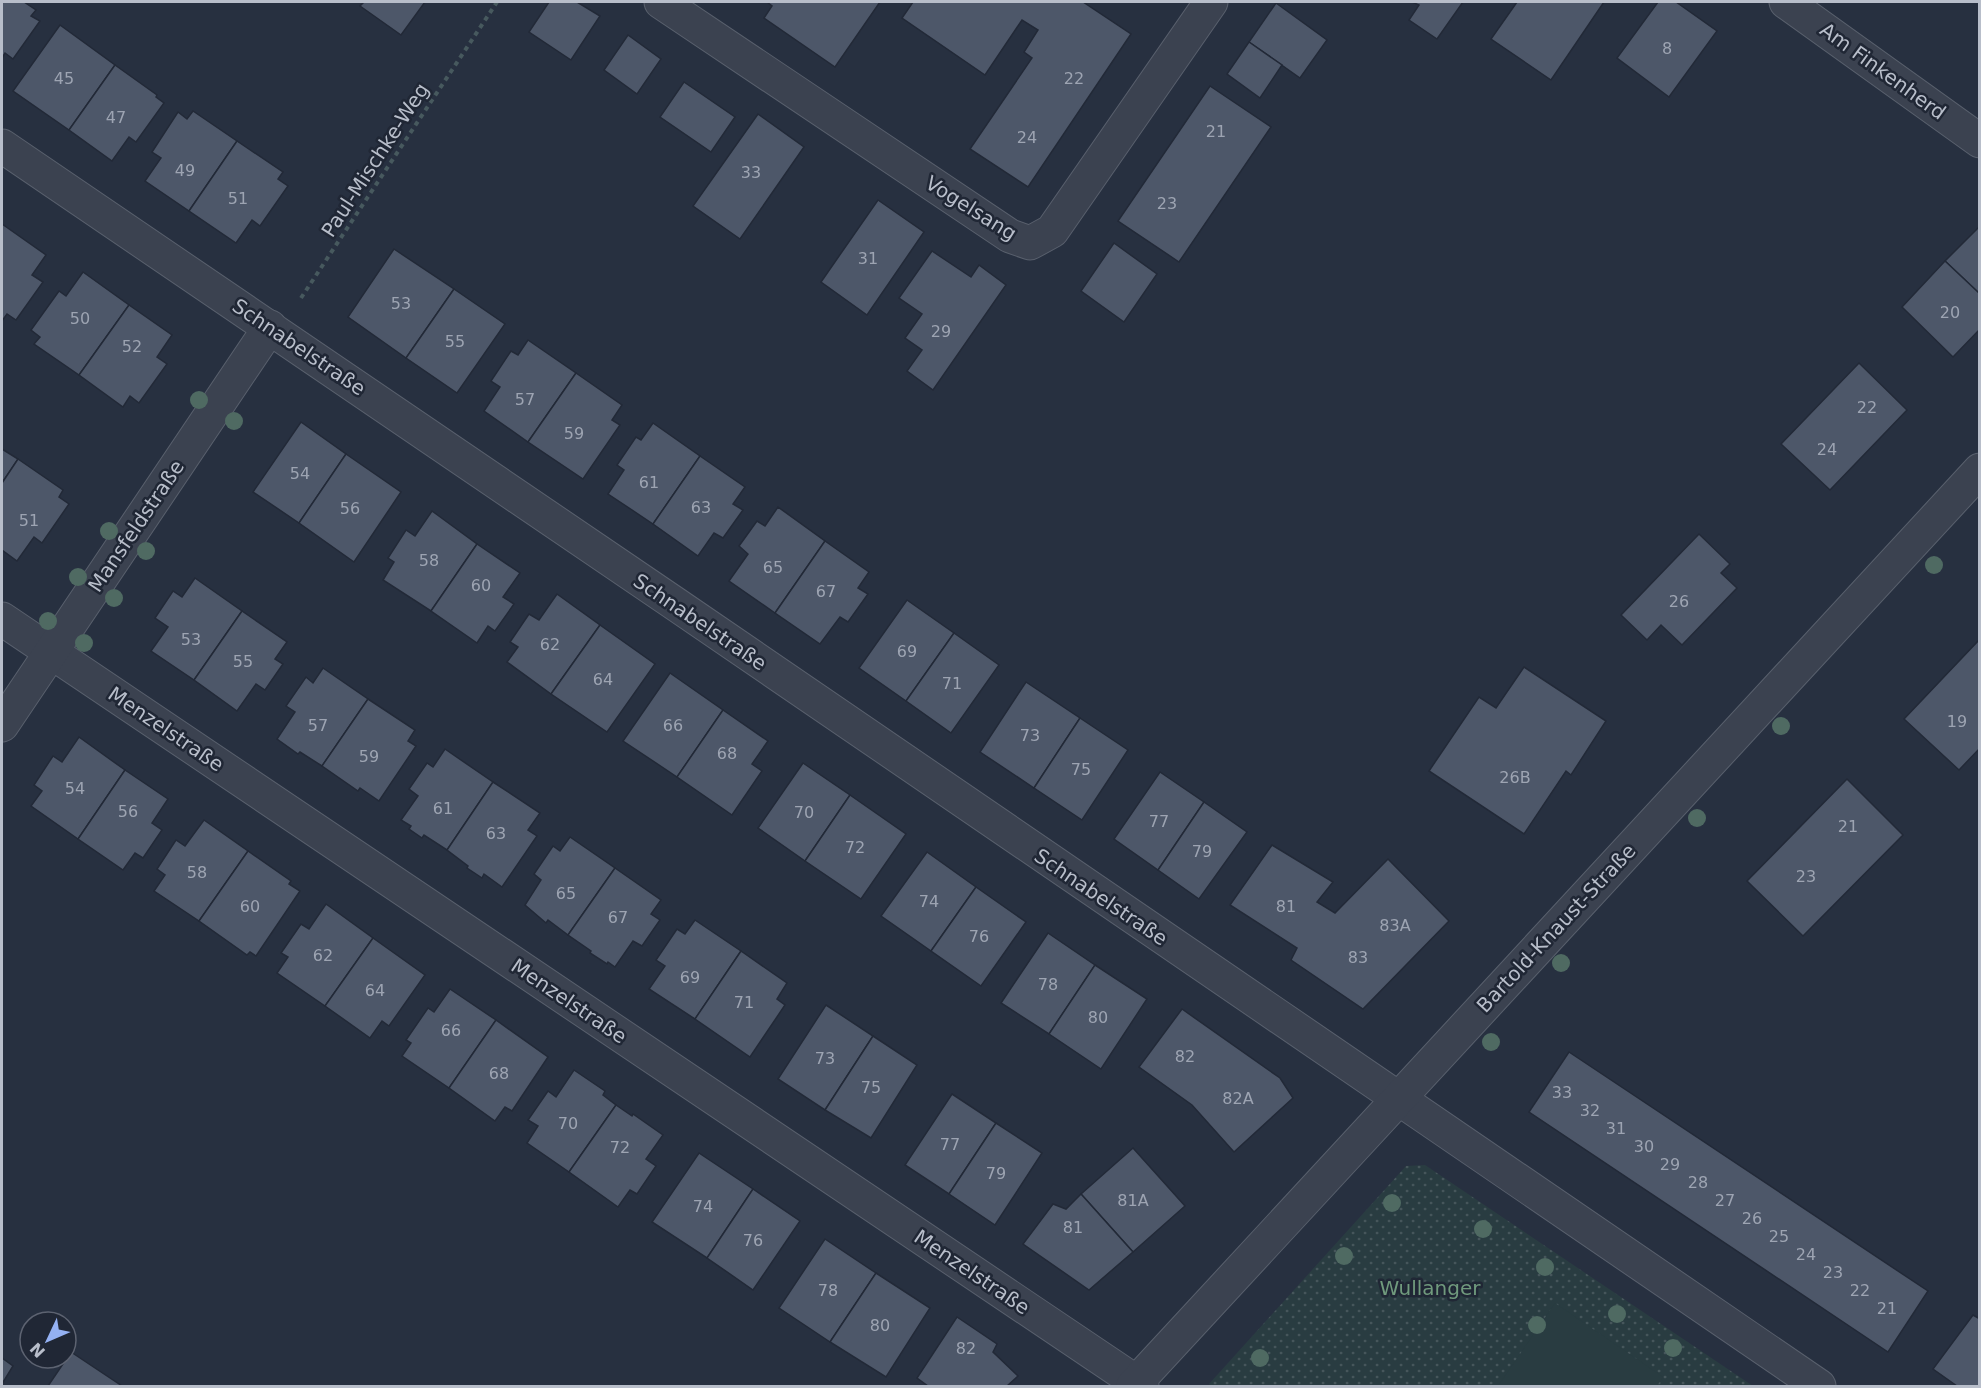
<svg xmlns="http://www.w3.org/2000/svg" width="1981" height="1388" font-family="'DejaVu Sans',sans-serif">
	<defs>
		<pattern id="grass-dots" width="8" height="8" patternUnits="userSpaceOnUse" patternTransform="scale(1.5)"><rect width="8" height="8" fill="#293c41"/><path d="M2 2h.1M6 6h.1" fill="none" stroke="#46565b" stroke-width="1.8" stroke-linecap="round"/></pattern>
	</defs>
	<rect width="100%" height="100%" fill="#273040"/>
	<!-- grass -->
	<polygon fill="url(#grass-dots)" points="1425,1165 1753,1386 1212,1386 1209,1384 1406,1166"/>
	<!-- pitch -->
	<polygon fill="#293c41" points="1555,1303 1663,1377 1657,1386 1498,1386"/>
	<!-- building -->
	<g fill="#4d5769" stroke="#222937" stroke-width="1.5">
		<polygon points="2,2 24,2 36,10 31,16 40,21 13,59 5,53 2,58"/>
		<polygon points="364,2 425,2 401,35 360,6"/>
		<polygon points="549,2 577,2 600,16 571,60 529,32"/>
		<polygon points="767,2 880,2 835,67 764,18 772,6"/>
		<polygon points="913,2 1083,2 1131,34 1028,187 970,149 1032,58 1024,52 1038,30 1022,20 985,75 902,18"/>
		<polygon points="1412,2 1463,2 1437,39 1409,20 1419,5"/>
		<polygon points="1517,2 1604,2 1551,80 1491,39"/>
		<polygon points="1658,2 1676,2 1717,31 1669,97 1617,58"/>
		<polygon points="1276,3 1327,40 1300,78 1249,42"/>
		<polygon points="60,25 115,65 69,130 13,91"/>
		<polygon points="628,35 661,59 637,94 604,70"/>
		<polygon points="1249,42 1282,65 1260,98 1227,74"/>
		<polygon points="115,65 157,95 156,97 164,103 136,142 129,137 112,161 69,130"/>
		<polygon points="684,82 735,117 711,152 660,117"/>
		<polygon points="1210,86 1271,127 1179,262 1118,221"/>
		<polygon points="193,111 237,141 189,211 145,181 161,158 152,152 178,112 187,119"/>
		<polygon points="758,114 804,147 740,239 693,206"/>
		<polygon points="237,141 283,172 278,179 288,186 260,226 252,220 236,243 189,211"/>
		<polygon points="878,200 924,232 867,315 821,282"/>
		<polygon points="2,224 46,255 32,275 43,282 16,320 7,314 2,321"/>
		<polygon points="1980,226 1980,294 1945,261"/>
		<polygon points="1114,243 1157,274 1124,322 1081,291"/>
		<polygon points="394,249 454,289 406,358 348,317"/>
		<polygon points="932,251 971,277 979,265 1006,285 933,390 907,371 922,350 905,338 922,314 899,298"/>
		<polygon points="1945,261 1980,294 1980,329 1953,357 1902,307"/>
		<polygon points="83,272 129,305 79,375 34,344 40,337 31,330 59,291 66,296"/>
		<polygon points="454,289 505,324 457,393 406,358"/>
		<polygon points="129,305 172,335 157,357 167,364 139,403 130,396 123,407 79,375"/>
		<polygon points="528,340 576,373 528,442 484,411 500,387 491,381 511,351 518,355"/>
		<polygon points="1859,363 1907,410 1830,490 1781,444"/>
		<polygon points="576,373 622,405 612,420 620,425 583,479 528,442"/>
		<polygon points="301,422 346,454 299,523 253,492"/>
		<polygon points="653,423 700,456 653,524 608,494 624,470 617,465 636,437 641,440"/>
		<polygon points="2,449 18,459 2,483"/>
		<polygon points="346,454 401,492 354,562 299,523"/>
		<polygon points="700,456 745,487 733,504 743,510 723,538 714,533 698,556 653,524"/>
		<polygon points="18,459 63,490 59,497 69,504 42,543 34,537 17,561 2,550 2,483"/>
		<polygon points="778,507 825,541 775,613 729,581 748,554 739,546 757,521 765,526"/>
		<polygon points="432,511 477,544 431,611 383,580 394,562 388,558 406,530 415,536"/>
		<polygon points="1699,534 1730,564 1721,573 1737,588 1682,645 1661,625 1647,640 1621,615"/>
		<polygon points="825,541 869,572 858,588 868,594 848,622 840,617 820,644 775,613"/>
		<polygon points="477,544 520,573 503,597 514,604 495,631 488,626 477,643 431,611"/>
		<polygon points="195,578 242,611 194,680 151,651 168,627 155,618 173,591 182,597"/>
		<polygon points="557,594 600,625 551,694 507,662 518,647 510,642 529,614 539,620"/>
		<polygon points="907,600 954,633 906,701 859,668"/>
		<polygon points="242,611 287,642 275,659 283,664 265,690 256,684 237,711 194,680"/>
		<polygon points="600,625 655,664 607,732 551,694"/>
		<polygon points="954,633 999,665 951,733 906,701"/>
		<polygon points="1980,639 1980,748 1959,770 1904,719"/>
		<polygon points="1524,667 1606,721 1571,775 1566,771 1524,834 1429,771 1479,697 1496,708"/>
		<polygon points="323,668 368,699 322,766 300,752 298,754 277,739 295,712 286,706 306,677 313,683"/>
		<polygon points="670,673 723,710 677,777 623,741"/>
		<polygon points="1026,682 1080,718 1034,788 980,752"/>
		<polygon points="368,699 415,730 408,741 416,746 379,801 360,788 358,791 322,766"/>
		<polygon points="723,710 768,741 752,764 762,771 732,815 677,777"/>
		<polygon points="1080,718 1128,750 1082,820 1034,788"/>
		<polygon points="79,737 125,770 78,839 31,806 42,791 34,785 53,756 62,762"/>
		<polygon points="445,749 493,782 447,850 424,835 422,838 409,829 411,826 401,820 418,796 409,789 427,763 433,767"/>
		<polygon points="803,763 850,795 805,861 758,828"/>
		<polygon points="125,770 168,799 152,823 162,830 143,858 135,853 123,870 78,839"/>
		<polygon points="1160,772 1204,802 1158,870 1114,839"/>
		<polygon points="1847,779 1903,835 1803,936 1747,881"/>
		<polygon points="493,782 540,813 528,830 537,836 502,887 484,874 482,878 467,868 468,866 447,850"/>
		<polygon points="850,795 906,834 861,899 805,861"/>
		<polygon points="1204,802 1247,832 1199,899 1158,870"/>
		<polygon points="204,820 248,851 199,921 154,891 165,875 157,869 176,840 185,846"/>
		<polygon points="570,837 615,868 568,935 548,920 546,923 525,905 541,880 534,874 553,846 560,851"/>
		<polygon points="1272,845 1333,882 1317,902 1335,913 1388,859 1449,921 1363,1009 1291,960 1297,948 1230,905"/>
		<polygon points="248,851 291,881 289,884 300,891 256,956 250,952 247,955 199,921"/>
		<polygon points="927,852 976,887 931,951 881,916"/>
		<polygon points="615,868 661,900 651,914 660,920 642,946 633,941 615,967 608,962 607,964 590,953 591,951 568,935"/>
		<polygon points="976,887 1026,922 981,986 931,951"/>
		<polygon points="326,904 373,938 325,1006 277,973 288,957 281,953 301,924 309,929"/>
		<polygon points="695,920 741,951 695,1019 649,989 665,966 656,960 677,929 685,934"/>
		<polygon points="1048,933 1095,965 1049,1034 1001,1003"/>
		<polygon points="373,938 425,975 389,1026 382,1021 370,1038 325,1006"/>
		<polygon points="741,951 787,983 777,999 785,1005 750,1057 695,1019"/>
		<polygon points="1095,965 1147,999 1101,1069 1049,1034"/>
		<polygon points="450,989 496,1020 449,1088 402,1056 411,1043 406,1040 428,1008 434,1012"/>
		<polygon points="826,1005 873,1036 825,1110 778,1079"/>
		<polygon points="1182,1009 1280,1078 1293,1098 1234,1152 1192,1105 1139,1067"/>
		<polygon points="496,1020 548,1057 512,1111 505,1107 495,1121 449,1088"/>
		<polygon points="873,1036 917,1065 871,1138 825,1110"/>
		<polygon points="1569,1052 1928,1291 1888,1352 1529,1112"/>
		<polygon points="574,1070 605,1091 603,1095 616,1105 569,1172 527,1143 538,1126 528,1120 548,1091 556,1097"/>
		<polygon points="952,1094 996,1123 949,1194 905,1165"/>
		<polygon points="616,1105 632,1116 633,1114 663,1135 646,1159 656,1166 637,1194 630,1190 618,1207 569,1172"/>
		<polygon points="996,1123 1042,1153 995,1225 949,1194"/>
		<polygon points="1133,1148 1185,1206 1133,1252 1081,1194"/>
		<polygon points="699,1153 753,1189 707,1258 652,1222"/>
		<polygon points="753,1189 800,1221 753,1290 707,1258"/>
		<polygon points="1081,1194 1133,1252 1089,1290 1023,1244 1053,1204 1066,1209"/>
		<polygon points="825,1239 876,1273 830,1342 779,1308"/>
		<polygon points="876,1273 930,1308 886,1377 830,1342"/>
		<polygon points="1973,1315 1980,1319 1980,1386 1957,1386 1933,1369"/>
		<polygon points="957,1317 997,1344 993,1352 1018,1376 1007,1386 928,1386 917,1378"/>
		<polygon points="71,1352 122,1386 48,1386"/>
		<polygon points="2,1358 13,1366 2,1384"/>
	</g>
	<g fill="none" stroke-linecap="round" stroke-linejoin="round">
		<!-- minor casing -->
		<g stroke="#59606d" stroke-width="35">
			<g id="minor">
				<polyline points="661,2 1010,236 1030,243 1052,231 1211,2"/>
				<polyline points="1786,2 1980,141"/>
				<path d="M2 146C610 556 1212 974 1819 1386"/>
				<polyline points="2,619 1142,1386"/>
				<polyline points="2,725 270,327"/>
				<polyline points="1133,1386 1980,470"/>
			</g>
		</g>
		<!-- path -->
		<polyline stroke="#47595e" stroke-width="4" stroke-dasharray="4.5 4.5" stroke-linecap="butt" points="301,298 497,2"/>
		<!-- minor -->
		<use href="#minor" stroke="#3b4250" stroke-width="33"/>
	</g>
	<!-- trees -->
	<g fill="#4f6a62">
		<circle cx="199" cy="400" r="9"/>
		<circle cx="234" cy="421" r="9"/>
		<circle cx="109" cy="531" r="9"/>
		<circle cx="146" cy="551" r="9"/>
		<circle cx="1934" cy="565" r="9"/>
		<circle cx="78" cy="577" r="9"/>
		<circle cx="114" cy="598" r="9"/>
		<circle cx="48" cy="621" r="9"/>
		<circle cx="84" cy="643" r="9"/>
		<circle cx="1781" cy="726" r="9"/>
		<circle cx="1697" cy="818" r="9"/>
		<circle cx="1561" cy="963" r="9"/>
		<circle cx="1491" cy="1042" r="9"/>
		<circle cx="1392" cy="1203" r="9"/>
		<circle cx="1483" cy="1229" r="9"/>
		<circle cx="1344" cy="1256" r="9"/>
		<circle cx="1545" cy="1267" r="9"/>
		<circle cx="1617" cy="1314" r="9"/>
		<circle cx="1537" cy="1325" r="9"/>
		<circle cx="1673" cy="1348" r="9"/>
		<circle cx="1260" cy="1358" r="9"/>
	</g>
	<g text-anchor="middle" dominant-baseline="central" stroke-width="5" stroke-linejoin="round" paint-order="stroke">
		<!-- number labels -->
		<g font-size="16" fill="#9da4b2">
			<text x="1667" y="48">8</text>
			<text x="64" y="78">45</text>
			<text x="1074" y="78">22</text>
			<text x="116" y="117">47</text>
			<text x="1216" y="131">21</text>
			<text x="1027" y="137">24</text>
			<text x="185" y="170">49</text>
			<text x="751" y="172">33</text>
			<text x="238" y="198">51</text>
			<text x="1167" y="203">23</text>
			<text x="868" y="258">31</text>
			<text x="401" y="303">53</text>
			<text x="1950" y="312">20</text>
			<text x="80" y="318">50</text>
			<text x="941" y="331">29</text>
			<text x="455" y="341">55</text>
			<text x="132" y="346">52</text>
			<text x="525" y="399">57</text>
			<text x="1867" y="407">22</text>
			<text x="574" y="433">59</text>
			<text x="1827" y="449">24</text>
			<text x="300" y="473">54</text>
			<text x="649" y="482">61</text>
			<text x="701" y="507">63</text>
			<text x="350" y="508">56</text>
			<text x="29" y="520">51</text>
			<text x="429" y="560">58</text>
			<text x="773" y="567">65</text>
			<text x="481" y="585">60</text>
			<text x="826" y="591">67</text>
			<text x="1679" y="601">26</text>
			<text x="191" y="639">53</text>
			<text x="550" y="644">62</text>
			<text x="907" y="651">69</text>
			<text x="243" y="661">55</text>
			<text x="603" y="679">64</text>
			<text x="952" y="683">71</text>
			<text x="1957" y="721">19</text>
			<text x="318" y="725">57</text>
			<text x="673" y="725">66</text>
			<text x="1030" y="735">73</text>
			<text x="727" y="753">68</text>
			<text x="369" y="756">59</text>
			<text x="1081" y="769">75</text>
			<text x="1515" y="777">26B</text>
			<text x="75" y="788">54</text>
			<text x="443" y="808">61</text>
			<text x="128" y="811">56</text>
			<text x="804" y="812">70</text>
			<text x="1159" y="821">77</text>
			<text x="1848" y="826">21</text>
			<text x="496" y="833">63</text>
			<text x="855" y="847">72</text>
			<text x="1202" y="851">79</text>
			<text x="197" y="872">58</text>
			<text x="1806" y="876">23</text>
			<text x="566" y="893">65</text>
			<text x="929" y="901">74</text>
			<text x="250" y="906">60</text>
			<text x="1286" y="906">81</text>
			<text x="618" y="917">67</text>
			<text x="1395" y="925">83A</text>
			<text x="979" y="936">76</text>
			<text x="323" y="955">62</text>
			<text x="1358" y="957">83</text>
			<text x="690" y="977">69</text>
			<text x="1048" y="984">78</text>
			<text x="375" y="990">64</text>
			<text x="744" y="1002">71</text>
			<text x="1098" y="1017">80</text>
			<text x="451" y="1030">66</text>
			<text x="1185" y="1056">82</text>
			<text x="825" y="1058">73</text>
			<text x="499" y="1073">68</text>
			<text x="871" y="1087">75</text>
			<text x="1562" y="1092">33</text>
			<text x="1238" y="1098">82A</text>
			<text x="1590" y="1110">32</text>
			<text x="568" y="1123">70</text>
			<text x="1616" y="1128">31</text>
			<text x="950" y="1144">77</text>
			<text x="1644" y="1146">30</text>
			<text x="620" y="1147">72</text>
			<text x="1670" y="1164">29</text>
			<text x="996" y="1173">79</text>
			<text x="1698" y="1182">28</text>
			<text x="1133" y="1200">81A</text>
			<text x="1725" y="1200">27</text>
			<text x="703" y="1206">74</text>
			<text x="1752" y="1218">26</text>
			<text x="1073" y="1227">81</text>
			<text x="1779" y="1236">25</text>
			<text x="753" y="1240">76</text>
			<text x="1806" y="1254">24</text>
			<text x="1833" y="1272">23</text>
			<text x="828" y="1290">78</text>
			<text x="1860" y="1290">22</text>
			<text x="1887" y="1308">21</text>
			<text x="880" y="1325">80</text>
			<text x="966" y="1348">82</text>
		</g>
		<!-- street labels -->
		<g font-size="20" fill="#b8beca" stroke="#202735">
			<text transform="translate(1883 71) rotate(36)">Am Finkenherd</text>
			<text transform="translate(375 160) rotate(-57)">Paul-Mischke-Weg</text>
			<text transform="translate(971 208) rotate(32)">Vogelsang</text>
			<text transform="translate(299 347) rotate(34)">Schnabelstraße</text>
			<text transform="translate(136 526) rotate(-56)">Mansfeldstraße</text>
			<text transform="translate(700 622) rotate(34)">Schnabelstraße</text>
			<text transform="translate(166 729) rotate(34)">Menzelstraße</text>
			<text transform="translate(1101 897) rotate(34)">Schnabelstraße</text>
			<text transform="translate(1556 928) rotate(-47)">Bartold-Knaust-Straße</text>
			<text transform="translate(569 1001) rotate(34)">Menzelstraße</text>
			<text transform="translate(972 1272) rotate(34)">Menzelstraße</text>
		</g>
		<!-- park labels -->
		<g font-size="20" fill="#709a7d" stroke="#202735">
			<text x="1430" y="1288">Wullanger</text>
		</g>
	</g>
	<!-- border -->
	<rect width="1981" height="1388" fill="none" stroke="#b8beca" stroke-width="6"/>
	<!-- north arrow -->
	<g transform="translate(48 1340) rotate(226)"><circle r="28" fill="#202735" stroke="#5d6371" stroke-width="1.5"/>
	<path d="M0-4.5L10 22L0 15L-10 22Z" fill="#94b1f3"/>
	<text y="-9" font-size="16" font-weight="bold" text-anchor="middle" fill="#b8beca">N</text>
	</g>
</svg>
